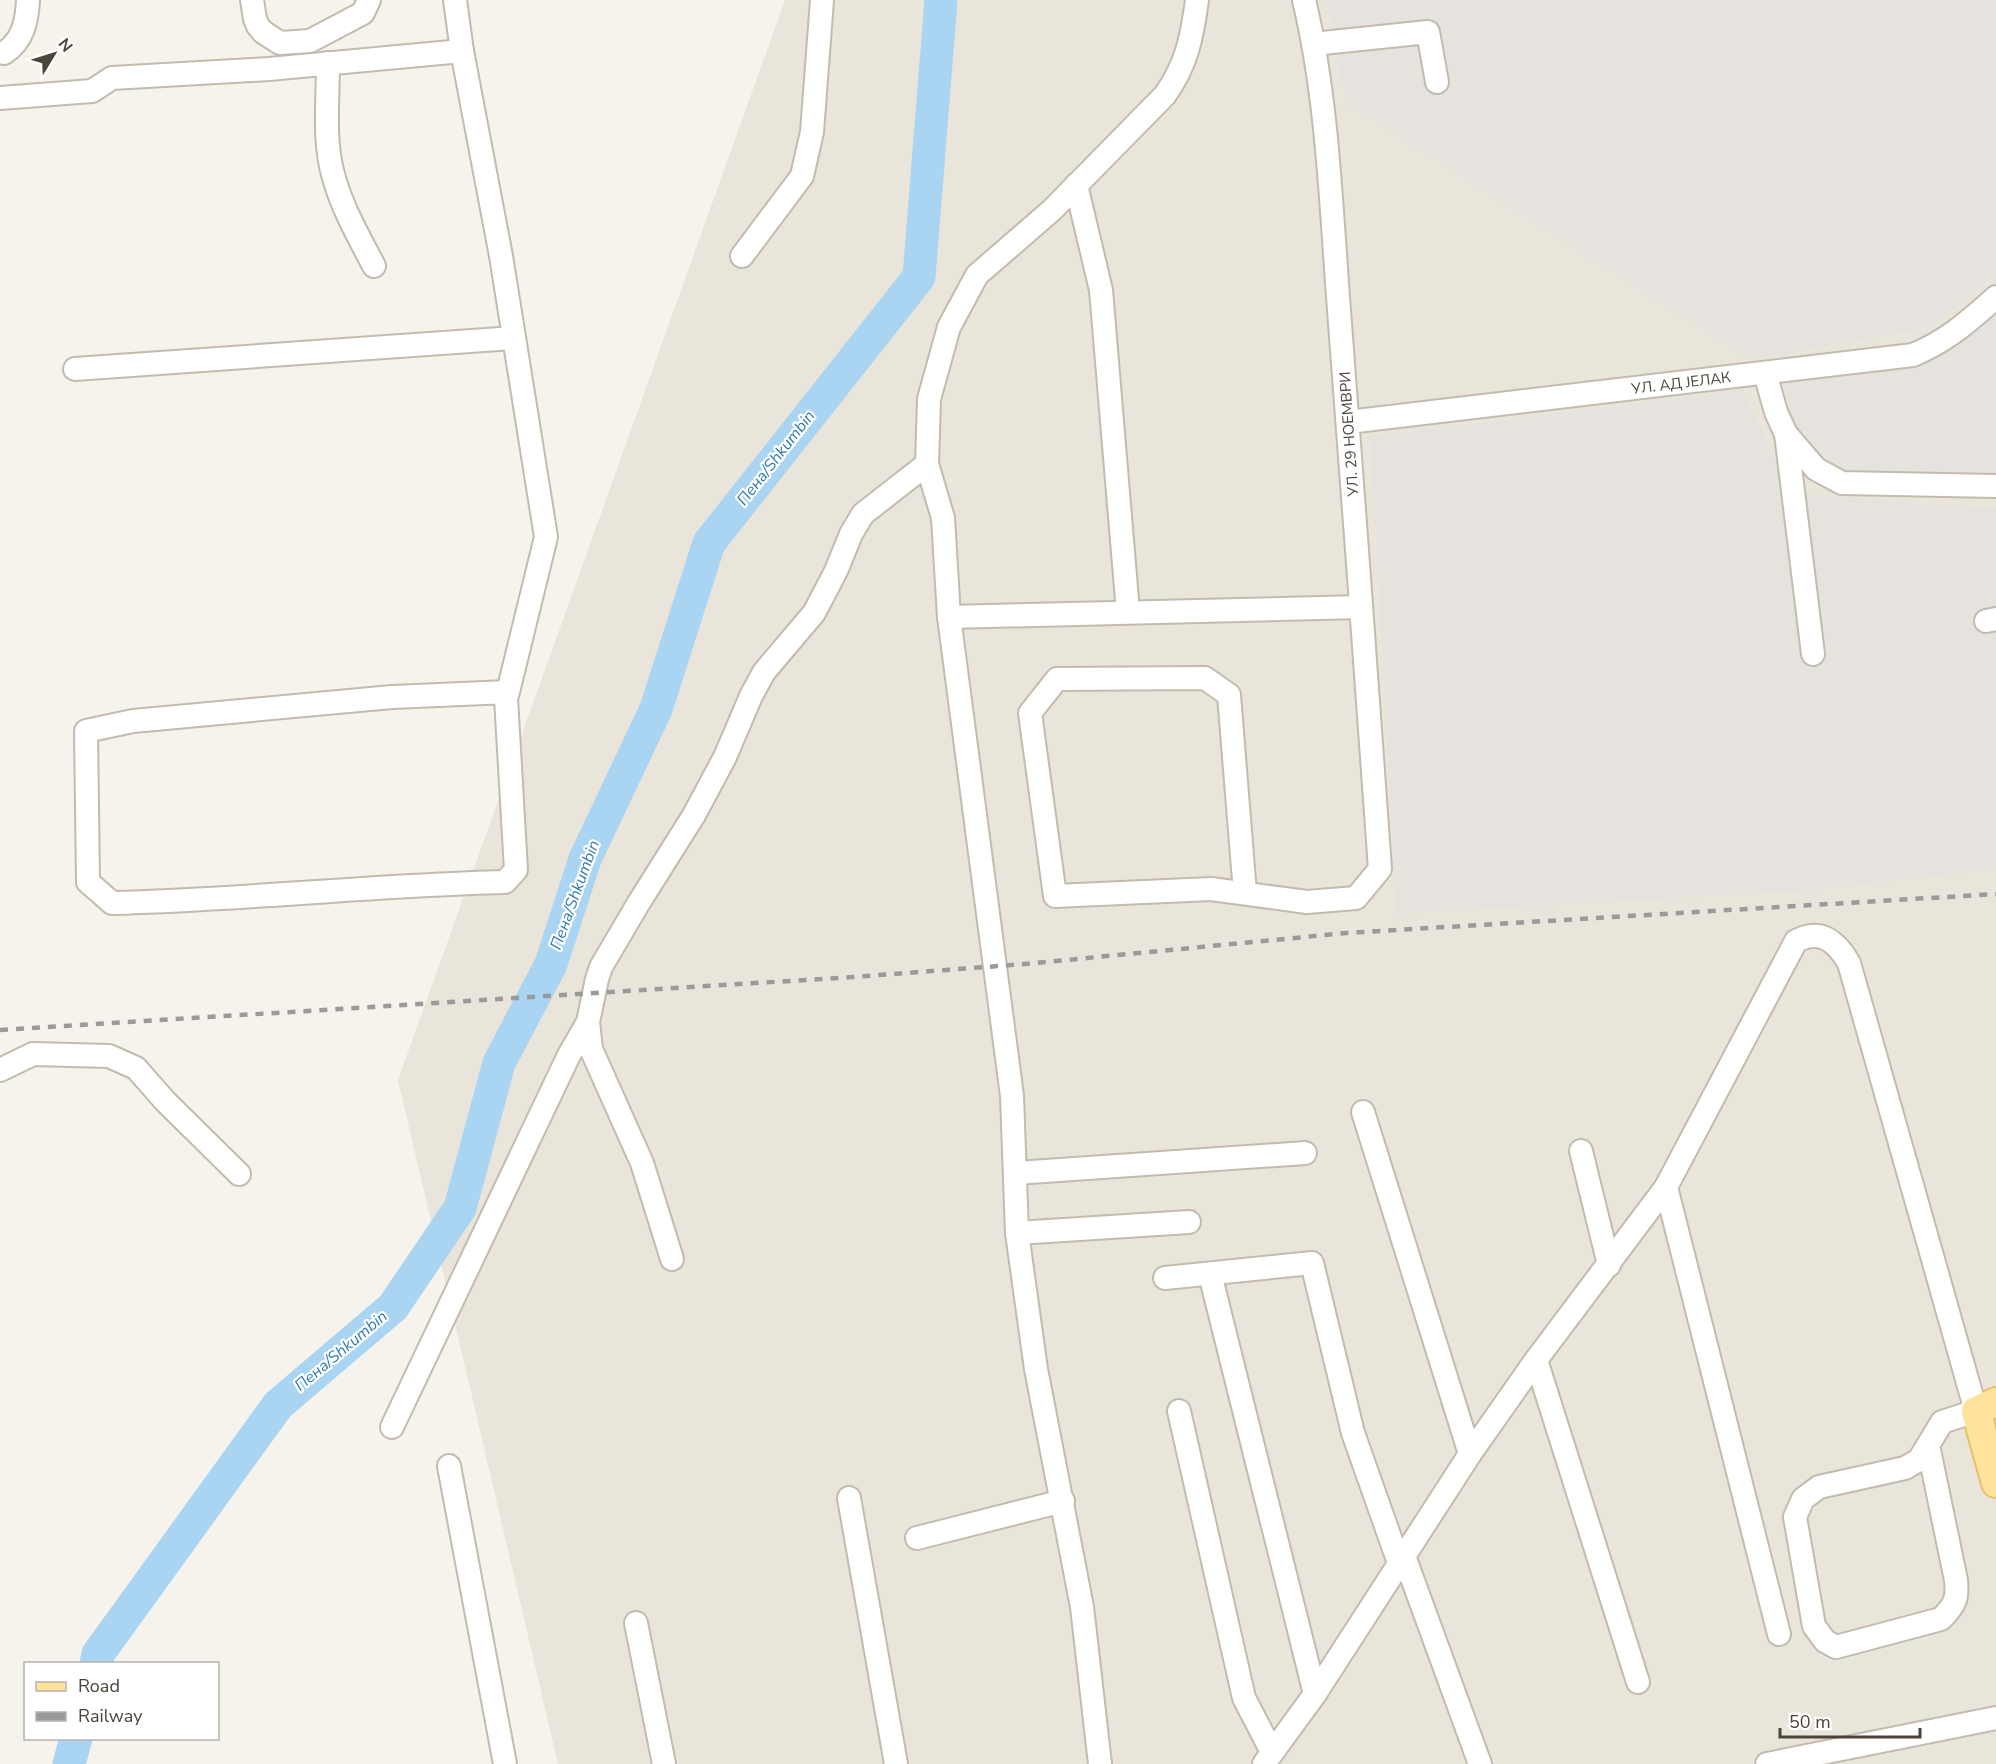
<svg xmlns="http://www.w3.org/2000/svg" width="1996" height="1764" font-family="'Nunito Sans',sans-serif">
	<rect width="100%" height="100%" fill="#f6f3ec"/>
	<!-- residential -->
	<polygon fill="#eae5da" points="785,0 1996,0 1996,1764 558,1764 398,1080"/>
	<!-- industrial -->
	<g fill="#e6e2dd">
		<polygon points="1327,0 1996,0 1996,273 1932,327 1750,359 1346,102"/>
		<polygon points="1996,313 1996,476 1955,474 1841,479 1801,448 1781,377 1966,335"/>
		<polygon points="1742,390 1768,446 1802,494 1996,509 1996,869 1811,890 1396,914 1371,437"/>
	</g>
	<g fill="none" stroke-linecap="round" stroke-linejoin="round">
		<!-- river -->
		<g stroke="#a9d4f2" stroke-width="33">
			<polyline points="96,1664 98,1654 278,1405 393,1307 460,1208 499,1063 551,964 585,859 656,709 709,543 919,277 941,0"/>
			<polyline points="69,1764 76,1738"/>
		</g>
		<!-- minor casing -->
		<g stroke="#c2bbae" stroke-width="26">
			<g id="minor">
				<polyline points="252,0 255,19 258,26 263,32 280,43 310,41 363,13 369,0"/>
				<path d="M455 0 462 51 501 256 546 537 508 692 506 698 516 870 505 882C374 885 243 900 112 903L88 882 86 731 133 721 392 697 508 692"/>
				<polyline points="1313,44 1428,32 1437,82"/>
				<path d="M4 53C23 41 27 21 28 0"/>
				<path d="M328 63C328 100 323 142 334 178 343 210 359 237 374 266"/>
				<polyline points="0,98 92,91 112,78 269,69 462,51"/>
				<polyline points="1076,185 1101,290 1128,612"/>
				<polyline points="742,256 802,176 812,132 822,0"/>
				<polyline points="75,369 513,338"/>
				<polyline points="1765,373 1776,412 1786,434 1816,469 1842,483 1996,486"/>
				<path d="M1348 422 1913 355C1947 341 1969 321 1996 297"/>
				<polyline points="1786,434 1813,654"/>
				<polyline points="949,617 1361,607"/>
				<polyline points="1986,621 1996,619"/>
				<path d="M1245 893 1229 695 1205 678 1057 679 1030 713 1055 896 1211 889 1307 902 1356 898 1380 869C1366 683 1354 496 1339 310 1331 207 1328 101 1304 0"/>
				<polyline points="0,1070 33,1054 109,1056 136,1068 165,1101 239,1174"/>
				<polyline points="1363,1112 1470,1454"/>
				<polyline points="1581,1151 1609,1265"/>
				<polyline points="1016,1173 1305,1153"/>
				<polyline points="1666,1187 1779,1634"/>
				<polyline points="1017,1233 1189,1222"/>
				<polyline points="672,1259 642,1163 591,1049 588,1022 597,979 601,967 638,904 694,815 725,757 751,696 764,672 814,613 836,571 851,534 863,514 927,464"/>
				<polyline points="1210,1274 1315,1694"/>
				<polyline points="1165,1278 1312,1263 1353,1433 1399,1563"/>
				<polyline points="1536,1360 1638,1682"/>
				<polyline points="1179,1411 1244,1698 1272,1752"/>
				<polyline points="392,1427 569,1055 588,1022"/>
				<polyline points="449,1466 505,1764"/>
				<polyline points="849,1498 896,1764"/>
				<polyline points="917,1538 1063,1501"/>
				<polyline points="1404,1556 1480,1764"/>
				<polyline points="636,1623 664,1764"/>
				<path d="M1100 1764 1082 1607 1036 1369 1017 1233 1012 1096 949 617 943 518 927 464 929 399 949 327 977 275 1052 210 1165 95C1187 64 1192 37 1197 0"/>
				<path d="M1264 1764 1315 1694 1470 1454 1536 1360 1666 1187 1796 941C1821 928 1836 941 1849 963L1976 1411 1942 1422 1919 1460 1905 1468 1819 1487 1803 1499 1795 1517 1814 1626 1825 1641 1836 1647 1941 1619C1955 1605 1958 1599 1956 1580L1928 1445"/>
				<polyline points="1767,1764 1996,1718"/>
			</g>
		</g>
		<!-- major casing -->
		<g stroke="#e6c16a" stroke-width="32">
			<polyline id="major" points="1996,1402 1976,1411 1996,1483"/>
		</g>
		<!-- minor -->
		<use href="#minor" stroke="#fff" stroke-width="22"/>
		<!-- major -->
		<use href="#major" stroke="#ffe39c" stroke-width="28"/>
		<!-- rail -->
		<polyline stroke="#9a9a9a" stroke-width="4.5" stroke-dasharray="8 8" stroke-linecap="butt" points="0,1030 853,977 1025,964 1346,933 1996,894"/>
	</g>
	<g text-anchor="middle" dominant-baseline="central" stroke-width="4.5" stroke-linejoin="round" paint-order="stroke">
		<!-- street labels -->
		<g font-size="15" fill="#4b4439" stroke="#fff">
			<text transform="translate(1681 383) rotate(-7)">УЛ. АД ЈЕЛАК</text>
			<text transform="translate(1349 434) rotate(-94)">УЛ. 29 НОЕМВРИ</text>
		</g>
		<!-- water labels -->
		<g font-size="16" font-style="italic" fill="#2e7ab2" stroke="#fff">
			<text transform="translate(776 458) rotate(-52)">Пена/Shkumbin</text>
			<text transform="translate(575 895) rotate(-70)">Пена/Shkumbin</text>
			<text transform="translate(341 1351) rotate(-40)">Пена/Shkumbin</text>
		</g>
	</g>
	<!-- legend -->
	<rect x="24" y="1662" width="195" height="78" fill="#ffffff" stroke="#b7b4b0" stroke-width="1.5"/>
	<rect x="36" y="1682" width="30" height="9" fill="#ffe39c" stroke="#b7b4b0" stroke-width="1.5"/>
	<text x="78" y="1692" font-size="18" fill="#4b4439">Road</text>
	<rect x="36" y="1712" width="30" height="9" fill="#9a9a9a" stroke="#b7b4b0" stroke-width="1.5"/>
	<text x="78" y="1722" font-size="18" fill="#4b4439">Railway</text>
	<!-- north arrow -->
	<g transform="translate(54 54) rotate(52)" stroke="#ffffff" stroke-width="4.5" paint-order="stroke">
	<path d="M0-4.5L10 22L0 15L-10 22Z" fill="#4b4439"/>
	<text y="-9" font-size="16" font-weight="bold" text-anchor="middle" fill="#4b4439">N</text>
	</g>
	<!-- scale -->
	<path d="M1780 1728v9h140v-9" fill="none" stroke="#4b4439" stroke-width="3"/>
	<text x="1789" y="1728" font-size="18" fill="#4b4439" stroke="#ffffff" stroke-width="4.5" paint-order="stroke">50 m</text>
</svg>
